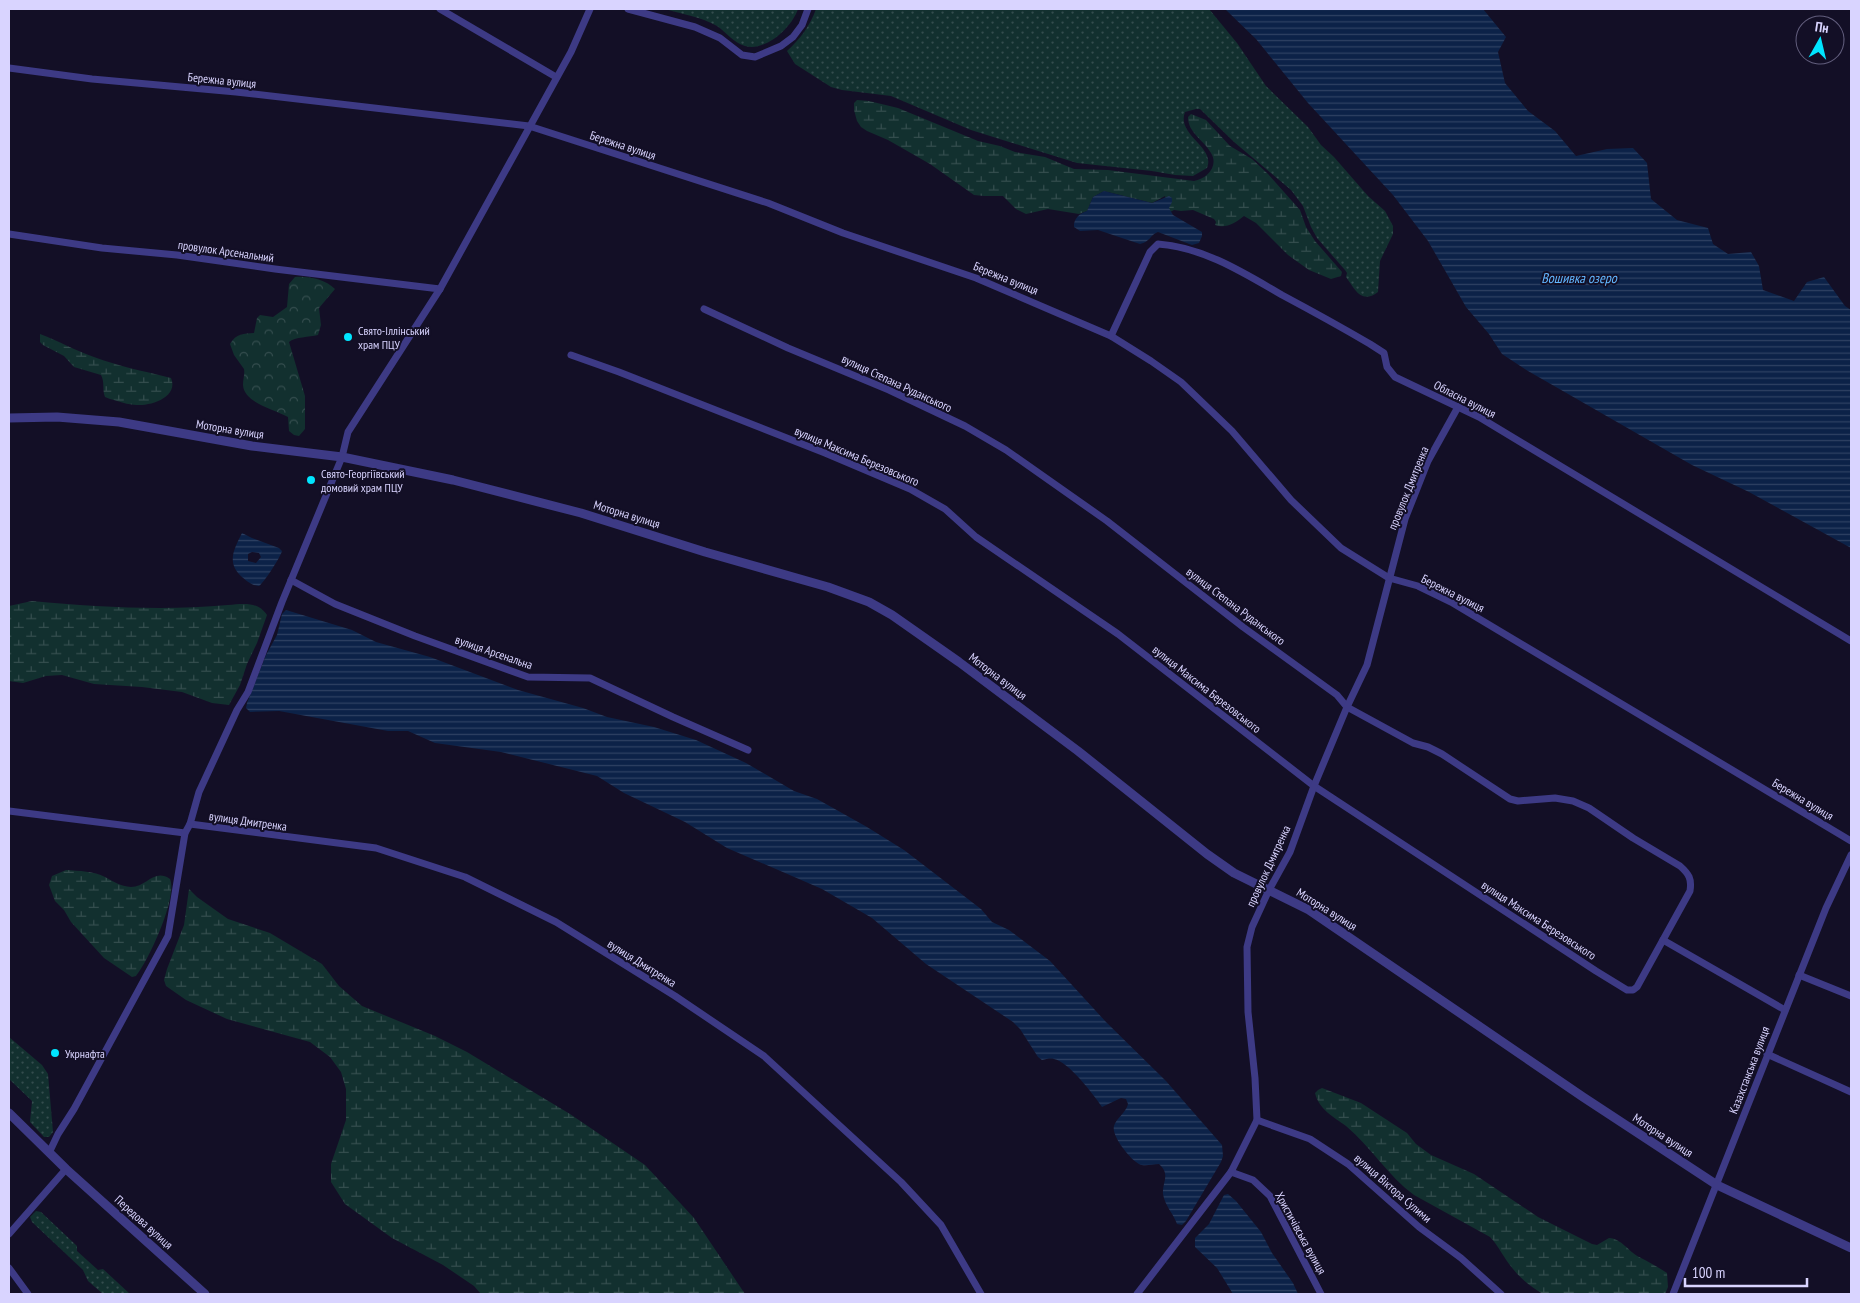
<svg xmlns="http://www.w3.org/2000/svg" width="1860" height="1303" font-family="'PT Sans Narrow',sans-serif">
	<defs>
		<pattern id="grass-dots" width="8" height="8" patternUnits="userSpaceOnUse" patternTransform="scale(1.25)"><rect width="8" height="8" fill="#12302f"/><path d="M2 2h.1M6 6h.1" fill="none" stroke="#344d4e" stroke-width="1.8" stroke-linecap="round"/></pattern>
		<pattern id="forest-crowns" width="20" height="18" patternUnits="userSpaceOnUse" patternTransform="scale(1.25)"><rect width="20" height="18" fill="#12302f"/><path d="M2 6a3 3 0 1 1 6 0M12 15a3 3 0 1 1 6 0" fill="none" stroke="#344d4e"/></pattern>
		<pattern id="wetland-marsh" width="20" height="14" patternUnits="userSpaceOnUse" patternTransform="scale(1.25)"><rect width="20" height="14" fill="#12302f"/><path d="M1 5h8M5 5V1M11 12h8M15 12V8" fill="none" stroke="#344d4e"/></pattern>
		<pattern id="water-rules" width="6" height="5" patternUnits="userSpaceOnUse" patternTransform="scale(1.25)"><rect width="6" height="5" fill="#0c2248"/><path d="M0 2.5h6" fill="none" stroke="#2f4163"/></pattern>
	</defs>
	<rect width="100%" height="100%" fill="#130f26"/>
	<!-- grass -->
	<g fill="url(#grass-dots)">
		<path d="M665 9H798C792 27 766 52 745 46 734 43 726 32 717 26 702 17 681 14 665 9Z"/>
		<path d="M816 9H1209L1237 43 1266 86 1308 127 1321 145 1334 157 1368 196 1385 211 1393 226V234L1380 261 1378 292C1361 305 1355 289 1346 277L1347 273 1345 270 1317 238 1311 227 1303 206 1291 190 1234 142 1200 109H1196L1185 112C1176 135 1216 147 1207 168L1193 176 1175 175 1152 171 1077 163 971 130 891 96 842 90 831 87 795 64 787 51C800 39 810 26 816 9Z"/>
		<polygon points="9,1037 42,1065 48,1074 53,1132 49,1137 44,1137 30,1122 32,1101 9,1079"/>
		<polygon points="36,1211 41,1212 77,1246 77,1251 98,1270 103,1269 130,1294 103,1294 88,1281 83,1270 32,1222 30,1217"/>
	</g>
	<!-- forest -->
	<path fill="url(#forest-crowns)" d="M295 277C308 276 325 279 335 289L319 308 321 325 318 335C309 337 295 337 289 342L305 396V429L299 436 294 435 289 431 288 417C274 409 244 403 243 385 243 379 245 374 244 369L234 355 230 344C236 333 244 334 254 333L257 318 260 315 273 317 287 307 289 284Z"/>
	<!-- wetland -->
	<g fill="url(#wetland-marsh)">
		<path d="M857 100 869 101 898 108 978 141 1000 146 1015 152 1045 157 1074 169 1108 170 1194 181C1207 179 1219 166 1211 153 1203 139 1188 133 1188 117L1191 114 1206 120 1230 146 1252 159 1268 174 1300 210 1306 227 1315 241 1342 272 1341 276 1331 279 1309 270 1288 255 1256 223 1244 216C1235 223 1226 229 1215 225L1216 222 1214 219 1193 210 1181 211 1174 210 1170 212 1165 196 1152 203 1104 191 1093 197 1087 211 1079 214 1048 209 1026 214 1016 209 1003 196H984L974 195 930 164 888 140 867 131 861 127 857 121 854 110V103Z"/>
		<path d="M40 334C59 341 76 351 94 357 118 366 143 371 167 377L171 378C179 397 151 406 137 405 128 405 118 401 110 399L105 397C102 390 105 382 101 375L74 367 64 356 43 345 40 342Z"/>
		<path d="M32 601C97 607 163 611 228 605 243 604 258 601 267 615L257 643 247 664 240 685 229 705 212 703 182 692 142 687 94 684 62 675 46 676 23 683 9 681V606Z"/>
		<path d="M66 870C79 871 94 871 105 877 114 882 120 886 131 887 147 887 154 868 170 879 178 897 148 962 136 976L132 977 104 958 71 922 64 910 55 901 49 885 52 876Z"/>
		<polygon points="189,889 197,897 228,919 270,933 322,964 339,986 362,1006 435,1036 467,1052 570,1114 645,1165 694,1218 745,1294 481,1294 474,1286 443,1265 392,1238 345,1204 331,1182 331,1164 346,1120 346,1089 341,1072 330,1057 310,1042 227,1019 186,1000 166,986 164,980 167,969 184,925"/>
		<path d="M1322 1088 1361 1103 1407 1133 1416 1144 1431 1155 1474 1174 1538 1217 1592 1244 1597 1245 1609 1238C1622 1239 1628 1251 1639 1257 1649 1262 1658 1267 1667 1273L1668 1287 1665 1294H1543C1532 1288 1521 1279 1513 1269 1504 1259 1499 1246 1490 1237L1414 1195C1388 1176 1371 1147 1346 1126 1334 1117 1319 1110 1315 1093L1318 1090Z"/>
	</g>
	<!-- water -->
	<g fill="url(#water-rules)" fill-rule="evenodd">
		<polygon points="1225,9 1483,9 1506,37 1498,52 1505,83 1528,111 1555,131 1576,156 1607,149 1633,148 1647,163 1651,199 1677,220 1708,228 1713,244 1728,254 1751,252 1759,266 1763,290 1794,301 1807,282 1824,277 1845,306 1851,310 1851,548 1749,492 1692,465 1528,371 1502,354 1489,334 1466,307 1428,241 1393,195 1308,103 1256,39"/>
		<path d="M1104 191 1152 203 1169 196 1172 198V202L1169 208 1173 215 1202 232V236L1199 243 1192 245 1158 232C1150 235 1150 242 1140 244L1098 230 1080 231 1074 227C1073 219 1080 213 1087 211L1093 197Z"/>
		<path d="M242 533 252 538 279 548 282 551C281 556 264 583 259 586 251 585 248 582 242 577 226 563 234 549 242 533ZM252 552 259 553 261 557 256 563 248 561V554Z"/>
		<path d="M286 610 352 630 376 642 430 657 518 690 583 708 607 717 654 727 696 740 746 763 794 791 817 799 867 827 904 850 981 909 992 922 1009 930 1050 961 1106 1022 1166 1081 1222 1145 1223 1156 1221 1162 1186 1221 1182 1225 1177 1224C1173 1213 1165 1206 1163 1194 1162 1182 1171 1175 1159 1164 1153 1164 1144 1167 1139 1164 1131 1160 1111 1136 1114 1126 1116 1118 1126 1113 1128 1104L1126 1099 1121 1098 1102 1107C1094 1095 1068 1061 1054 1059 1051 1058 1046 1059 1042 1060L1038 1057 1020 1029 1013 1022 926 964 872 918 822 889 727 848 685 822 624 793 597 776 501 752 435 743 408 731H388L279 711 250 712 246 708 247 703 266 655 277 635 282 614Z"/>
		<polygon points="1228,1194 1236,1201 1261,1232 1272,1253 1293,1283 1298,1294 1233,1294 1217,1268 1195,1247 1195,1238 1209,1224 1224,1195"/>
	</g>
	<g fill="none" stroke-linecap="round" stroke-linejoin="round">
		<!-- minor -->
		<g stroke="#3d3a85" stroke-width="7">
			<polyline points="440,9 556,77"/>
			<polyline points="628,9 695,27 720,38 742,55 755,57 781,46 793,37 802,25 808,9"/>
			<polyline points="9,68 92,79 236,92 529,126 768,203 843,233 976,278 1111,336 1151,361 1181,382 1232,431 1291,500 1341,548 1389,578 1418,586 1451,602 1851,841"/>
			<polyline points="9,234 102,248 177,255 275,269 440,289"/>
			<path d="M1111 336 1150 252 1158 244C1203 247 1244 273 1282 295 1312 311 1341 327 1370 344L1384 353 1387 367 1395 377 1479 417 1851 641"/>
			<path d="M571 355 619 372 825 453 910 489 945 509 976 537 1118 634 1314 786 1596 971 1627 990H1633L1637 987 1690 891C1692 879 1689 874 1680 866L1633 838 1589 808 1573 801 1555 798 1518 801 1510 799 1442 754 1428 747 1413 743 1347 707 1337 695 1243 627 1107 521 1006 450 965 426 889 390 788 348 704 309"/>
			<polyline points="291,580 335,604 415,636 528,677 590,678 673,717 748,750"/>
			<polyline points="9,811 185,833"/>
			<polyline points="190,824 376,848 465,877 556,922 675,996 764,1056 901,1182 941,1225 981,1294"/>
			<polyline points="1663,940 1785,1010"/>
			<polyline points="1799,975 1851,996"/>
			<polyline points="1767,1054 1851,1092"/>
			<polyline points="1257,1120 1310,1139 1348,1164 1419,1227 1461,1258 1501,1294"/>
			<polyline points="49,1153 58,1134 74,1109 168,936 185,833 190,824 199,792 237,710 248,692 282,602 342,457 348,432 440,289 571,52 590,9"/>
			<polyline points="1231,1172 1253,1180 1270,1196 1321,1294"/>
			<polyline points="9,1234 66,1169"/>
			<polyline points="9,1268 28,1294"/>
			<polyline points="1137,1294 1231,1172 1257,1120 1255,1078 1248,1012 1247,947 1252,927 1269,890 1290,852 1314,786 1347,707 1367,665 1405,519 1428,461 1458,407"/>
			<polyline points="1673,1294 1826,908 1851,855"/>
		</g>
		<!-- tertiary -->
		<g stroke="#3d3a85" stroke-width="9">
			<polyline points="9,418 57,417 119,422 252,446 342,457 453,480 581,513 705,552 828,587 869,602 892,615 959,662 1078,751 1207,854 1234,873 1309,910 1583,1097 1717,1185 1851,1248"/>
			<polyline points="9,1113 66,1169 205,1294"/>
		</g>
	</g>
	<!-- markers -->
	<g fill="#00e5ff" stroke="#130f26" stroke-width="2">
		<circle cx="348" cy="337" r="5"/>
		<circle cx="311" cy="480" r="5"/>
		<circle cx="55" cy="1053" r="5"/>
	</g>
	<g text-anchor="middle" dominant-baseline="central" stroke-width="4" stroke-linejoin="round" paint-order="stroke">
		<!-- street labels -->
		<g font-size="12" fill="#d9d4ff" stroke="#130f26">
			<text transform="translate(222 80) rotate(6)">Бережна вулиця</text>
			<text transform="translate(623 145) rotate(18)">Бережна вулиця</text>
			<text transform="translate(226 251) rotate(8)">провулок Арсенальний</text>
			<text transform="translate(1006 278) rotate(22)">Бережна вулиця</text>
			<text transform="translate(897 383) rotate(25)">вулиця Степана Руданського</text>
			<text transform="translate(1465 399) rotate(27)">Обласна вулиця</text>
			<text transform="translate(230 429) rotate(9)">Моторна вулиця</text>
			<text transform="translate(857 456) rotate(23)">вулиця Максима Березовського</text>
			<text transform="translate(1408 488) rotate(-68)">провулок Дмитренка</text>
			<text transform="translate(627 514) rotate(17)">Моторна вулиця</text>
			<text transform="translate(1453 593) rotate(27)">Бережна вулиця</text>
			<text transform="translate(1236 606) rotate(37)">вулиця Степана Руданського</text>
			<text transform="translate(494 652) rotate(19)">вулиця Арсенальна</text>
			<text transform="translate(998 676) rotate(37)">Моторна вулиця</text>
			<text transform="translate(1207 689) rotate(38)">вулиця Максима Березовського</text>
			<text transform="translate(1803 799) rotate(31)">Бережна вулиця</text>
			<text transform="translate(248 821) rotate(8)">вулиця Дмитренка</text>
			<text transform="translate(1268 866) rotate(-65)">провулок Дмитренка</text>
			<text transform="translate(1327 909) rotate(32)">Моторна вулиця</text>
			<text transform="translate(1539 920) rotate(33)">вулиця Максима Березовського</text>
			<text transform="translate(642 963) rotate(32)">вулиця Дмитренка</text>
			<text transform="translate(1749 1070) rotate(-69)">Казахстанська вулиця</text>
			<text transform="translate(1663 1135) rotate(33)">Моторна вулиця</text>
			<text transform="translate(1393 1188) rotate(41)">вулиця Віктора Сулими</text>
			<text transform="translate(144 1222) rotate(42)">Передова вулиця</text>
			<text transform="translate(1301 1233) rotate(61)">Христичівська вулиця</text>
		</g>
		<!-- poi labels -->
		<g font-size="12" fill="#d9d4ff" stroke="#130f26" text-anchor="start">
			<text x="358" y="330">Свято-Іллінський<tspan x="358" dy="14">храм ПЦУ</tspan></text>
			<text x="321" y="473">Свято-Георгіївський<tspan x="321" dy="14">домовий храм ПЦУ</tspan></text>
			<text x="65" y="1053">Укрнафта</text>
		</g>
		<!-- water labels -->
		<g font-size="14" font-style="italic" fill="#62b6ff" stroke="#130f26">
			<text x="1579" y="278">Вошивка озеро</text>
		</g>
	</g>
	<!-- border -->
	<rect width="1860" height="1303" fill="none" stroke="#d9d4ff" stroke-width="20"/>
	<!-- north arrow -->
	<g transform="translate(1820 40) rotate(8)"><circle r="24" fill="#130f26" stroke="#625e7d"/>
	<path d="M0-4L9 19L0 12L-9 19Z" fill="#00e5ff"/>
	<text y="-8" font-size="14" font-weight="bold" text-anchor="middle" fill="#d9d4ff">Пн</text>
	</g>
	<!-- scale -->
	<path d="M1685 1278v8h122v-8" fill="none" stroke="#d9d4ff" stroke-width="2.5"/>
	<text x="1692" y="1278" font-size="15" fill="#d9d4ff" stroke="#130f26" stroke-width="4" paint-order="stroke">100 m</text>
</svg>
